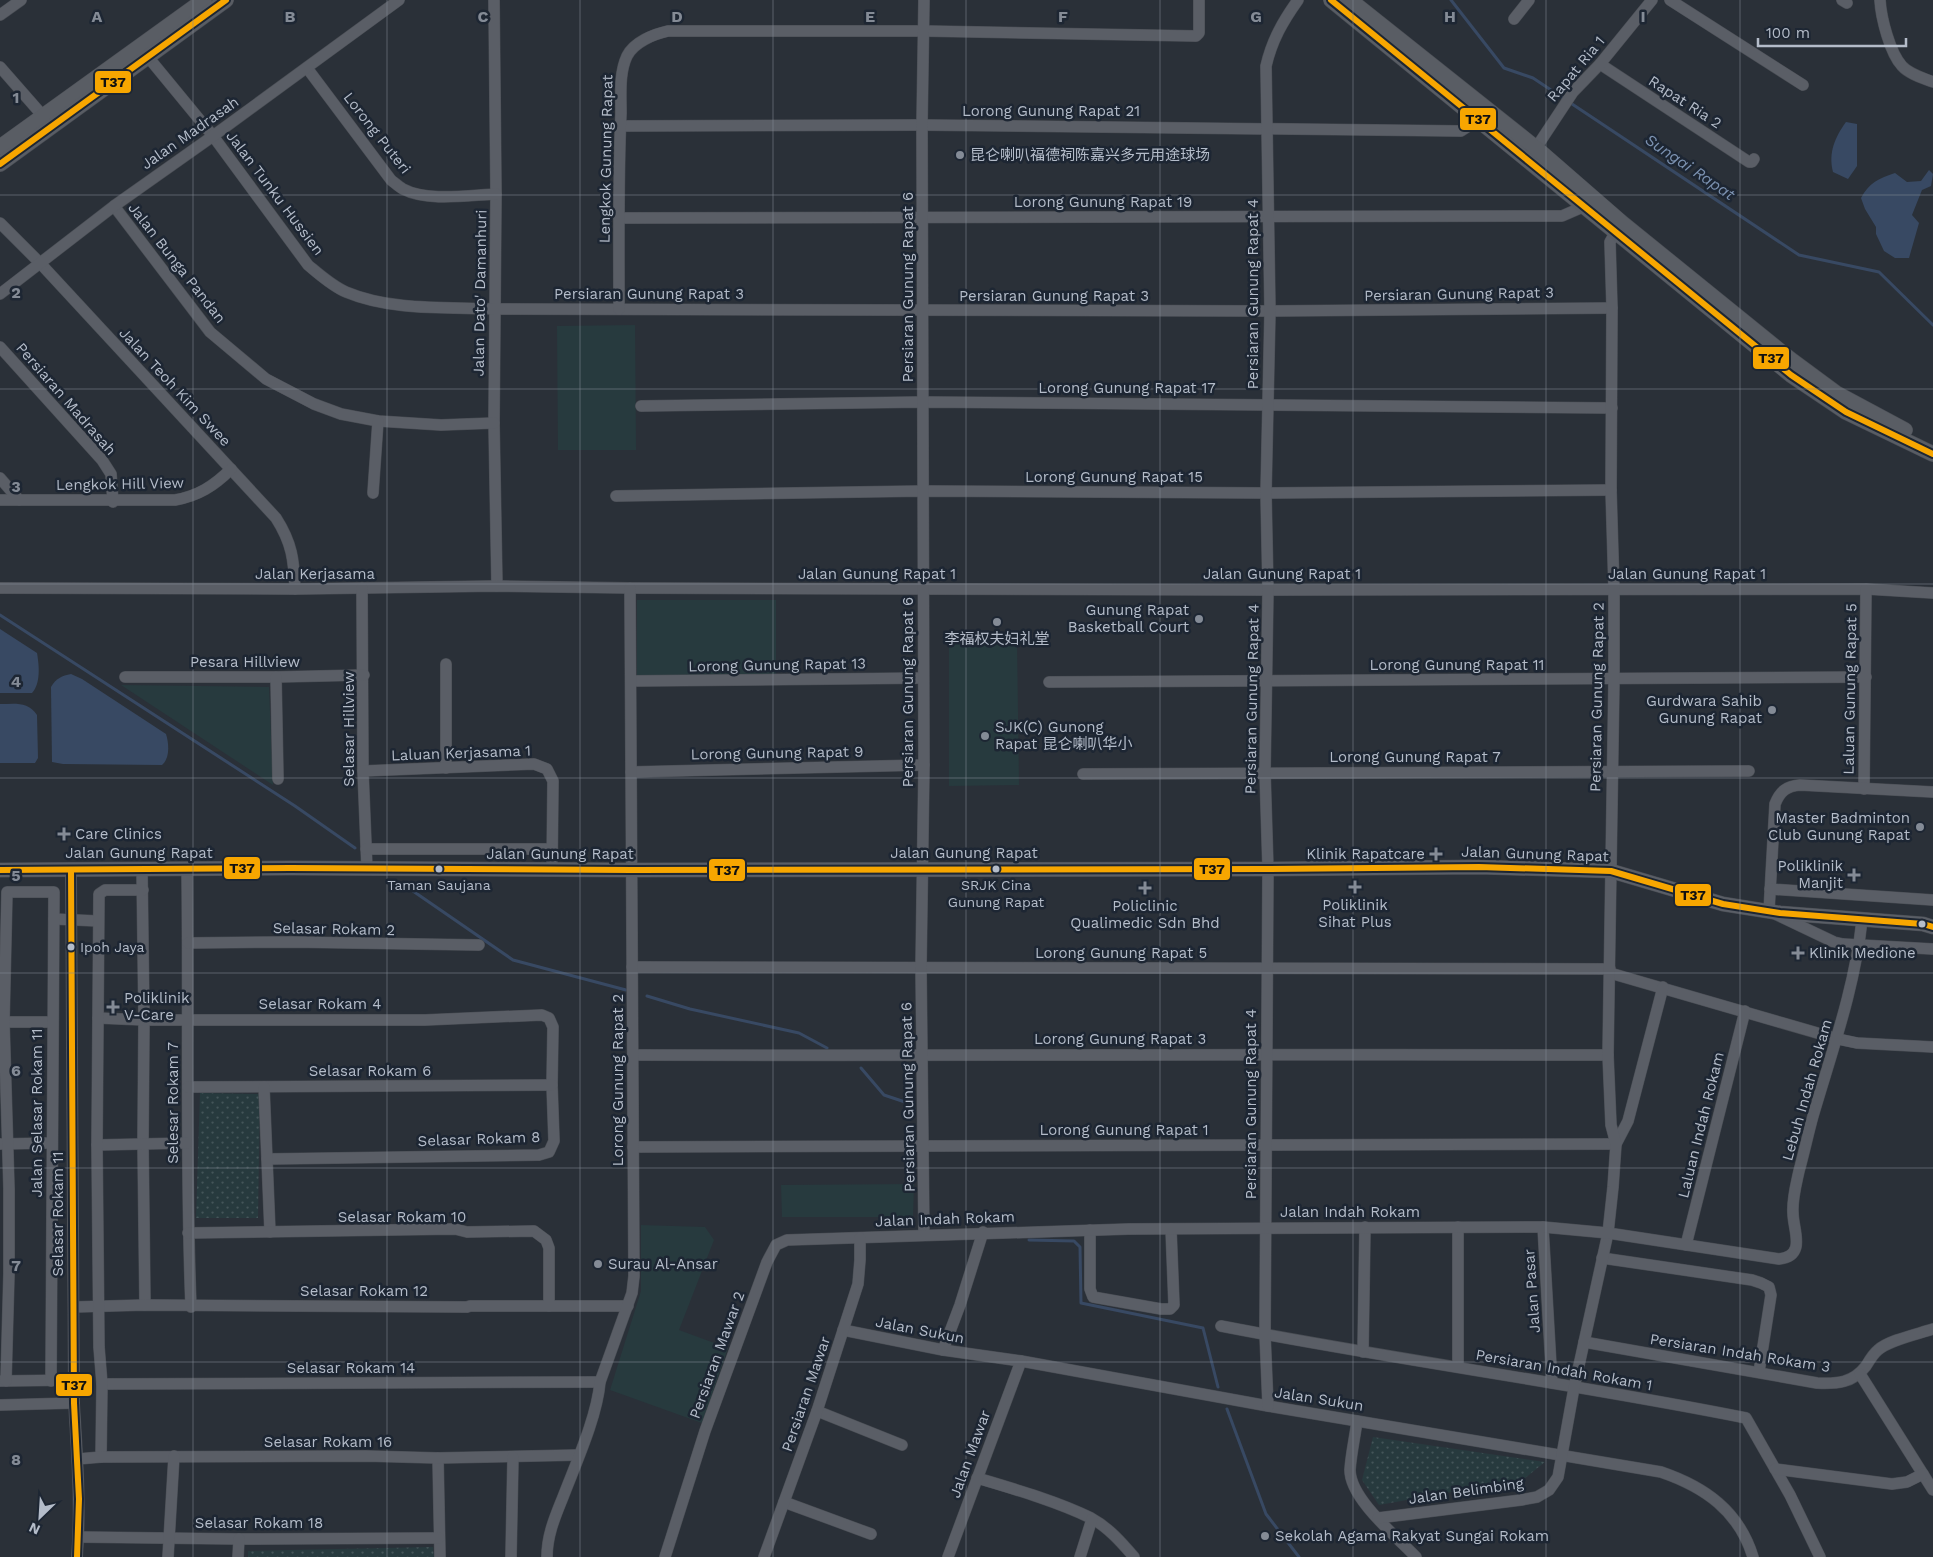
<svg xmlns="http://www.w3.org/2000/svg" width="1933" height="1557" font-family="'Work Sans','Noto Sans SC',sans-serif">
	<defs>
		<pattern id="park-dots" width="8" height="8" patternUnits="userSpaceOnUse" patternTransform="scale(1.25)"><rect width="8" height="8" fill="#273a3e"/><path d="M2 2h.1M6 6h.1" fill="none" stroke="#445559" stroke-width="1.8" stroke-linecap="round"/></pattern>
	</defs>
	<rect width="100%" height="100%" fill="#2a3038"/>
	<!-- green -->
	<g fill="#273a3e">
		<polygon points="635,325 636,450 558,450 557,326"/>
		<rect x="637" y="600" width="139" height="75"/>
		<polygon points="949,643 1017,643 1019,785 949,786"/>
		<polygon points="121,685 269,687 273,785"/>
		<polygon points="914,1184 913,1217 782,1217 781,1185"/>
		<polygon points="641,1225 705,1227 714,1240 679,1330 728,1348 702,1423 610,1390 641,1291"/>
	</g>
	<!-- park -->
	<g fill="url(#park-dots)">
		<polygon points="200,1093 260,1094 258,1218 196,1218"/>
		<polygon points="1373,1437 1545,1462 1524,1479 1379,1505 1362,1480"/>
		<polygon points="433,1547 434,1557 248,1557 248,1551"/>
	</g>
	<!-- water -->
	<g fill="#384963">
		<path d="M1846 122 1857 124V166L1848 179 1833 172C1828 153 1835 137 1846 122Z"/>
		<path d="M1929 170 1933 174 1931 186 1922 190 1912 215 1919 223 1909 258H1895L1884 251 1876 234V227L1865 209 1861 198C1869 183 1879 178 1895 173L1907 182 1921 181Z"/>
		<path d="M0 629 37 653C39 665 41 683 32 693H0Z"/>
		<path d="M71 674 82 679 166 734C169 744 170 758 162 765L63 764 52 762 51 687C56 678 62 676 71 674Z"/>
		<path d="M0 704C15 704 28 701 37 715L38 758 35 763H0Z"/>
	</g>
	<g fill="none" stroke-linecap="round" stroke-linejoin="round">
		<!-- stream -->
		<g stroke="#384963" stroke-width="3">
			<polyline points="1451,0 1504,68 1533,78 1799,255 1879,272 1933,325"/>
			<polyline points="0,615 295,806 355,848"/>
			<polyline points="410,889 513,960 626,990"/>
			<polyline points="647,996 690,1009 799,1033 827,1048"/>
			<polyline points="861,1068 884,1095 905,1102 914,1109"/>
			<polyline points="1029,1240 1074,1241 1080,1247 1081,1303 1203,1328 1218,1387"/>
			<polyline points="1227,1409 1266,1514 1299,1557"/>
		</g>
		<!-- minor casing -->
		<g stroke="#484c53" stroke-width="12">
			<g id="minor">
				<polyline points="494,0 496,194 494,423 497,586"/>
				<polyline points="1670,0 1803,85"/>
				<polyline points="1842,0 1847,3"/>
				<path d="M1880 0C1881 18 1890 53 1902 66 1909 74 1923 78 1933 82"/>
				<polyline points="0,15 21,0"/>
				<polyline points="1514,19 1529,0"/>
				<path d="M148 57 213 136 308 265C320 275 332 286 346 292 391 311 446 307 495 309L1270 311 1612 308"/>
				<polyline points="1600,64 1749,162 1752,162 1754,159"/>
				<polyline points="0,67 43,116"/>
				<path d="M307 68 391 180C395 183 399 187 403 189 427 202 470 195 496 194"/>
				<polyline points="620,126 922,125 1461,131 1478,120"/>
				<polyline points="1532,154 1573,92 1600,64 1652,0"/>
				<polyline points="114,206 210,332 266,379 314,404 341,414 378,421 441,425 494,423"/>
				<polyline points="619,218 1562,216 1585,206"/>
				<path d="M0 223 40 263 276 518C292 543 294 560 295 589"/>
				<polyline points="0,294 114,206 213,136 399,0"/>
				<path d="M619 309C619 244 618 178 621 113 621 94 619 73 627 56 634 42 654 34 668 31H925L1196 36 1199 33V0"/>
				<polyline points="0,347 102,460 111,474 113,502"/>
				<polyline points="641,406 922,402 1612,408"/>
				<polyline points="0,478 19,500"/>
				<polyline points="373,493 378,421"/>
				<polyline points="616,496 923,491 1266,493 1611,490"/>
				<path d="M0 500H175C198 496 214 486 231 469"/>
				<polyline points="0,588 295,589 497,586 630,588 1268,590 1866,589 1933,593"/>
				<polyline points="362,588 363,771 367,869"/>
				<polyline points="125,677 276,677 364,675"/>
				<polyline points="276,677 278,779"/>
				<polyline points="631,681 923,678"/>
				<polyline points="1049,682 1866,677"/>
				<polyline points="446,768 446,664"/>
				<polyline points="363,771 534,764 547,769 553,781 552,870"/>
				<polyline points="631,772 924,765"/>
				<polyline points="1083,774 1749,771"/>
				<polyline points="1864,789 1866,589"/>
				<path d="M1933 792 1800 785C1787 786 1780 791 1775 804L1769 911 1834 942 1843 944 1933 949"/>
				<polyline points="366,849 552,849"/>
				<polyline points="142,869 144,1020 143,1143 145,1305"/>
				<path d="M187 869C189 1015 185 1161 191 1307"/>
				<path d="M71 870 74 1403C77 1454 81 1506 77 1557"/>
				<polyline points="1770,889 1933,900"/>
				<polyline points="54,919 98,921"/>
				<polyline points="188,943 292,942 479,945"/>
				<polyline points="632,967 1610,969"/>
				<polyline points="1610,973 1838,1039 1857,1043 1933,1047"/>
				<polyline points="98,1018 144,1020 425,1020 542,1015 549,1018 553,1027 552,1085 554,1141 549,1152 539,1155 267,1159"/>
				<polyline points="0,1022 52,1022"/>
				<path d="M633 1055C958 1056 1283 1054 1608 1055"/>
				<polyline points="188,1087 552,1085"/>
				<polyline points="264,1087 270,1232"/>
				<polyline points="1,1144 51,1143"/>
				<polyline points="1616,1144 1628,1121 1663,987"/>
				<polyline points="97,1145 187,1143"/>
				<polyline points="633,1147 1616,1144"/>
				<polyline points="1458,1227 1458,1367"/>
				<polyline points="1543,1227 1552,1383"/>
				<polyline points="1090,1230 1090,1289 1093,1297 1161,1309 1170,1309 1174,1305 1171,1229"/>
				<polyline points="188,1233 455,1229 467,1232 534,1231 546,1240 549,1248 549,1306"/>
				<polyline points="924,1235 921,967 924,765 922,125 924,0"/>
				<polyline points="1686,1245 1745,1011"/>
				<polyline points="1602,1258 1752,1280 1761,1283 1769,1287 1771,1295 1759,1372"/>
				<polyline points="74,1307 145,1305 467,1307 470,1306 628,1306"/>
				<path d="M1221 1326C1395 1360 1571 1383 1746 1418L1790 1495 1820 1557"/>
				<path d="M843 1330 943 1350 1021 1361 1268 1406 1661 1472C1705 1487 1739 1511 1753 1557"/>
				<path d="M1584 1342 1817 1383C1837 1384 1853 1383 1866 1366 1869 1361 1873 1354 1878 1350 1889 1340 1918 1334 1933 1329"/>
				<polyline points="943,1350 960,1305 983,1232"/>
				<polyline points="1363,1352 1365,1227"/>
				<polyline points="1860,1374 1933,1490"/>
				<polyline points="0,1381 75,1380"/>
				<polyline points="6,1381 9,1273 9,1189 4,1022 7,892 54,892 51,1381"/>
				<polyline points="102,1384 600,1382"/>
				<polyline points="0,1405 74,1403"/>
				<path d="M1268 1406 1265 1334 1268 869 1265 772 1268 590 1266 493 1270 311 1266 66C1272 40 1283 21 1298 0"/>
				<polyline points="817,1411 902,1445"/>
				<path d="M1357 1421C1355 1437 1351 1454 1350 1470 1350 1499 1397 1537 1416 1557"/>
				<polyline points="101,1457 102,1384 99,1347 97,1145 99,894 105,890 143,890"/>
				<polyline points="438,1458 440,1557"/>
				<polyline points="78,1459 101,1457 366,1456 438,1458 579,1455"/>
				<polyline points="1775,1469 1892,1484 1907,1482 1923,1474"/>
				<path d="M977 1478C1014 1489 1056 1501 1091 1518 1108 1527 1122 1543 1134 1557"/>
				<polyline points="784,1502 871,1534"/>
				<polyline points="1378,1518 1521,1500 1537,1497 1549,1490 1558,1477 1574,1388 1608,1233 1613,1187 1616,1144 1611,1125 1608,1055 1614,679 1614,589 1611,490 1612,308 1610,242 1619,226"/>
				<polyline points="79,1537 239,1539 439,1538"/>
				<polyline points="168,1557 174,1456"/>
				<polyline points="238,1557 239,1539"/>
				<polyline points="511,1557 513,1457"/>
				<path d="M547 1557C547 1535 555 1517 563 1497 576 1463 597 1417 600 1382L632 1293 634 1276 630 588"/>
				<path d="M665 1557 705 1431 767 1262 776 1245 787 1240 1129 1229 1543 1227 1608 1233 1779 1259C1807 1256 1793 1230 1793 1213 1792 1199 1796 1185 1799 1171 1804 1153 1808 1134 1813 1116 1832 1051 1855 987 1862 920"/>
				<polyline points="764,1557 817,1411 858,1284 860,1260 860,1238"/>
				<polyline points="948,1557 1021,1361"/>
				<polyline points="1080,1557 1092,1519"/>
			</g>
		</g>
		<!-- tertiary casing -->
		<g stroke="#484c53" stroke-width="15">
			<polyline id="tertiary" points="0,870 290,868 632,870 1268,869 1479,867 1611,871 1723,904 1780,913 1923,924 1933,927"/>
		</g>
		<!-- secondary casing -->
		<g stroke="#484c53" stroke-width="16">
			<g id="secondary">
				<polyline points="1331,0 1791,375 1846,412 1933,454"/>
				<polyline points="1350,0 1536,148 1621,222 1790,359 1836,393 1905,430"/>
				<polyline points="0,147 204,0"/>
				<polyline points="0,164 226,0"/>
			</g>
		</g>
		<!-- minor -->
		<use href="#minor" stroke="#5a5e66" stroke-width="11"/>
		<!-- tertiary -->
		<use href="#tertiary" stroke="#5a5e66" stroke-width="14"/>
		<!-- secondary -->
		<use href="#secondary" stroke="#595d64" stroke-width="15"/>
		<!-- bus-1 casing -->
		<g stroke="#1d2633" stroke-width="10">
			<g id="bus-1">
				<polyline points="1331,0 1791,375 1846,412 1933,454"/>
				<polyline points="0,164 226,0"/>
				<polyline points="0,870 290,868 632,870 1268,869 1479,867 1611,871 1723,904 1780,913 1923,924 1933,927"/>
				<polyline points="71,870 74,1403 79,1499 77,1557"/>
			</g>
		</g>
		<!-- bus-1 -->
		<use href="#bus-1" stroke="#f7a600" stroke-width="6"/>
	</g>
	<!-- grid -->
	<path fill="none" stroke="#848b96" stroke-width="1" stroke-opacity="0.55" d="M193 0V1557M387 0V1557M580 0V1557M773 0V1557M966 0V1557M1160 0V1557M1353 0V1557M1546 0V1557M1740 0V1557M0 195H1933M0 389H1933M0 584H1933M0 778H1933M0 973H1933M0 1168H1933M0 1362H1933"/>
	<!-- markers -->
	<g fill="#848b96" stroke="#1d2633" stroke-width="2">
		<circle cx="960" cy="155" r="5"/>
		<circle cx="1199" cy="619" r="5"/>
		<circle cx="997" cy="622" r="5"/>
		<circle cx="1772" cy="710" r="5"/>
		<circle cx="985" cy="736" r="5"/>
		<circle cx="1920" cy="827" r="5"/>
		<path d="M61.5 826.5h5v5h5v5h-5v5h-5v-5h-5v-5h5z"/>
		<path d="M1433.5 846.5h5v5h5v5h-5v5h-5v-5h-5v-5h5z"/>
		<path d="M1851.5 867.5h5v5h5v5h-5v5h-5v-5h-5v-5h5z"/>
		<path d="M1352.5 879.5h5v5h5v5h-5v5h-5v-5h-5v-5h5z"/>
		<path d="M1142.5 880.5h5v5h5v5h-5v5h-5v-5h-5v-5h5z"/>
		<path d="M1795.5 945.5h5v5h5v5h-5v5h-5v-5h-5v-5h5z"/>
		<path d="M110.5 999.5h5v5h5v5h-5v5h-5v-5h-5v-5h5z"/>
		<circle cx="598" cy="1264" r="5"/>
		<circle cx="1265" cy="1536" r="5"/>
	</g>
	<g fill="#b4bcc9" stroke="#1d2633" stroke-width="2">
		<circle cx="439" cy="869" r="4.5"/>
		<circle cx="996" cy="869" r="4.5"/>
		<circle cx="1922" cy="924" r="4.5"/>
		<circle cx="71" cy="947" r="4.5"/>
	</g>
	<g text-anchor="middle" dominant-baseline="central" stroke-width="5" stroke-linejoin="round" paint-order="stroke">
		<!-- bus labels -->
		<g font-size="14" fill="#b4bcc9" stroke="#1d2633">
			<text x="439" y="885">Taman Saujana</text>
			<text x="996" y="885">SRJK Cina<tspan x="996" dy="17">Gunung Rapat</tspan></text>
			<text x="80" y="947" text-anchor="start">Ipoh Jaya</text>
		</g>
		<!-- street labels -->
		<g font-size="15" fill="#b4bcc9" stroke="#1d2633">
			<text transform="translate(1576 69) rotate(-50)">Rapat Ria 1</text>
			<text transform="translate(1685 102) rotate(33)">Rapat Ria 2</text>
			<text x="1051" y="111">Lorong Gunung Rapat 21</text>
			<text transform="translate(190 133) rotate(-35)">Jalan Madrasah</text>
			<text transform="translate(377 133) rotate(52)">Lorong Puteri</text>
			<text transform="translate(606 159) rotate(-89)">Lengkok Gunung Rapat</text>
			<text transform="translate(275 193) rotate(53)">Jalan Tunku Hussien</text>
			<text x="1103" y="202">Lorong Gunung Rapat 19</text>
			<text transform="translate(177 263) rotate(52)">Jalan Bunga Pandan</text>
			<text transform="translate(908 287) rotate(-90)">Persiaran Gunung Rapat 6</text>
			<text transform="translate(480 293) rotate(-89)">Jalan Dato' Damanhuri</text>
			<text x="649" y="294">Persiaran Gunung Rapat 3</text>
			<text transform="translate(1253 294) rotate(-90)">Persiaran Gunung Rapat 4</text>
			<text transform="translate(1459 294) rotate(-1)">Persiaran Gunung Rapat 3</text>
			<text x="1054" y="296">Persiaran Gunung Rapat 3</text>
			<text transform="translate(175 387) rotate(47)">Jalan Teoh Kim Swee</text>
			<text x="1127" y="388">Lorong Gunung Rapat 17</text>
			<text transform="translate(66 399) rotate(49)">Persiaran Madrasah</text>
			<text x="1114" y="477">Lorong Gunung Rapat 15</text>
			<text transform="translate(120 484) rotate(-1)">Lengkok Hill View</text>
			<text x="315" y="574">Jalan Kerjasama</text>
			<text x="877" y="574">Jalan Gunung Rapat 1</text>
			<text x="1282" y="574">Jalan Gunung Rapat 1</text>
			<text x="1687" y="574">Jalan Gunung Rapat 1</text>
			<text x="245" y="662">Pesara Hillview</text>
			<text transform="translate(777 665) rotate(-1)">Lorong Gunung Rapat 13</text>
			<text x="1457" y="665">Lorong Gunung Rapat 11</text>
			<text transform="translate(1850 689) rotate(-89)">Laluan Gunung Rapat 5</text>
			<text transform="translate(908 692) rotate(-90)">Persiaran Gunung Rapat 6</text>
			<text transform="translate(1597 697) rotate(-89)">Persiaran Gunung Rapat 2</text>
			<text transform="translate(1252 699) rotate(-89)">Persiaran Gunung Rapat 4</text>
			<text transform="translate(349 729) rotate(-90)">Selasar Hillview</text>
			<text transform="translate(461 753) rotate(-2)">Laluan Kerjasama 1</text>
			<text transform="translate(777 753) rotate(-1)">Lorong Gunung Rapat 9</text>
			<text x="1415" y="757">Lorong Gunung Rapat 7</text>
			<text x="139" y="853">Jalan Gunung Rapat</text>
			<text x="964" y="853">Jalan Gunung Rapat</text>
			<text x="560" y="854">Jalan Gunung Rapat</text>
			<text transform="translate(1535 854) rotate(2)">Jalan Gunung Rapat</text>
			<text transform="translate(334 929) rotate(1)">Selasar Rokam 2</text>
			<text x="1121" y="953">Lorong Gunung Rapat 5</text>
			<text x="320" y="1004">Selasar Rokam 4</text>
			<text x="1120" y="1039">Lorong Gunung Rapat 3</text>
			<text x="370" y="1071">Selasar Rokam 6</text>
			<text transform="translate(618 1080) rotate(-90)">Lorong Gunung Rapat 2</text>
			<text transform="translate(1807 1090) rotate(-74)">Lebuh Indah Rokam</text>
			<text transform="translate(908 1097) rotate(-91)">Persiaran Gunung Rapat 6</text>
			<text transform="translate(173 1103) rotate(-90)">Selesar Rokam 7</text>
			<text transform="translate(1251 1104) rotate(-90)">Persiaran Gunung Rapat 4</text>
			<text transform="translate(37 1113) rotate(-90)">Jalan Selasar Rokam 11</text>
			<text transform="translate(1701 1125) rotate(-76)">Laluan Indah Rokam</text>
			<text x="1124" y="1130">Lorong Gunung Rapat 1</text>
			<text transform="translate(479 1139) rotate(-2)">Selasar Rokam 8</text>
			<text x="1350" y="1212">Jalan Indah Rokam</text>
			<text transform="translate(58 1214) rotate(-90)">Selasar Rokam 11</text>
			<text x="402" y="1217">Selasar Rokam 10</text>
			<text transform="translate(945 1219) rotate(-2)">Jalan Indah Rokam</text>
			<text x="364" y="1291">Selasar Rokam 12</text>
			<text transform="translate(1532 1291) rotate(-94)">Jalan Pasar</text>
			<text transform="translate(920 1330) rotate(11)">Jalan Sukun</text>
			<text transform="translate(1740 1353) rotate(9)">Persiaran Indah Rokam 3</text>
			<text transform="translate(717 1355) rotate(-70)">Persiaran Mawar 2</text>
			<text x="351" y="1368">Selasar Rokam 14</text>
			<text transform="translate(1564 1370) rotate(10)">Persiaran Indah Rokam 1</text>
			<text transform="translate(806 1394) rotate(-71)">Persiaran Mawar</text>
			<text transform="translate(1319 1399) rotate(9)">Jalan Sukun</text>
			<text x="328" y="1442">Selasar Rokam 16</text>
			<text transform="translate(970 1454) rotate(-70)">Jalan Mawar</text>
			<text transform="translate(1466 1491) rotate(-8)">Jalan Belimbing</text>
			<text x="259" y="1523">Selasar Rokam 18</text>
		</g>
		<!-- poi labels -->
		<g font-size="15" fill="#b4bcc9" stroke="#1d2633" text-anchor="start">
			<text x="970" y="155">昆仑喇叭福德祠陈嘉兴多元用途球场</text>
			<text x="1189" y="610" text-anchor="end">Gunung Rapat<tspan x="1189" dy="17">Basketball Court</tspan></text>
			<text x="997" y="639" text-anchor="middle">李福权夫妇礼堂</text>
			<text x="1762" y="701" text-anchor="end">Gurdwara Sahib<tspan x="1762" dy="17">Gunung Rapat</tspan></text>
			<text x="995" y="727">SJK(C) Gunong<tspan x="995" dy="17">Rapat 昆仑喇叭华小</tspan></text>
			<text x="1910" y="818" text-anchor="end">Master Badminton<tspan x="1910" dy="17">Club Gunung Rapat</tspan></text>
			<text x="75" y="834">Care Clinics</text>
			<text x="1425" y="854" text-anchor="end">Klinik Rapatcare</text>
			<text x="1843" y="866" text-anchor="end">Poliklinik<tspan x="1843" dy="17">Manjit</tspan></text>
			<text x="1355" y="905" text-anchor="middle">Poliklinik<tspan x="1355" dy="17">Sihat Plus</tspan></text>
			<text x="1145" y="906" text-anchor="middle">Policlinic<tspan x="1145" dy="17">Qualimedic Sdn Bhd</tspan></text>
			<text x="1809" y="953">Klinik Medione</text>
			<text x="124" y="998">Poliklinik<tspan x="124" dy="17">V-Care</tspan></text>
			<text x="608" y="1264">Surau Al-Ansar</text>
			<text x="1275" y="1536">Sekolah Agama Rakyat Sungai Rokam</text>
		</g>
		<!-- water labels -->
		<g font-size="16" font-style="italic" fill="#7c92b1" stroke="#1d2633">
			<text transform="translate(1690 167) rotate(34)">Sungai Rapat</text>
		</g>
	</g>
	<g font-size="16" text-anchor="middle" font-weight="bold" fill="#848b96" stroke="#1d2633" stroke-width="5" stroke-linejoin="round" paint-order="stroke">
		<text x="97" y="22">A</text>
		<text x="290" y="22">B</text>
		<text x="483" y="22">C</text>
		<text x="677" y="22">D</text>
		<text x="870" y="22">E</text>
		<text x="1063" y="22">F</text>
		<text x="1256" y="22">G</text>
		<text x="1450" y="22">H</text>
		<text x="1643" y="22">I</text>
		<text x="16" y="103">1</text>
		<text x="16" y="298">2</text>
		<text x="16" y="492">3</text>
		<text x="16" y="687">4</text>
		<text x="16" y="881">5</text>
		<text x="16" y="1076">6</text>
		<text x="16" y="1271">7</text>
		<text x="16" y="1465">8</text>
	</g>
	<g stroke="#1d2633" stroke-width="2">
		<rect x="94" y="70" width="38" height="24" rx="5" fill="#f7a600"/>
		<rect x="1459" y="107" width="38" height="24" rx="5" fill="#f7a600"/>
		<rect x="1752" y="346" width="38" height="24" rx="5" fill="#f7a600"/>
		<rect x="223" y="856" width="38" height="24" rx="5" fill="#f7a600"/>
		<rect x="1193" y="857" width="38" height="24" rx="5" fill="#f7a600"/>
		<rect x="708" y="858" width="38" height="24" rx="5" fill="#f7a600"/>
		<rect x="1674" y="883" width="38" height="24" rx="5" fill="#f7a600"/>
		<rect x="55" y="1373" width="38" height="24" rx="5" fill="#f7a600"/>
	</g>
	<g font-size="14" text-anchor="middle" font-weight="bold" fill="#111">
		<text x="113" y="87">T37</text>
		<text x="1478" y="124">T37</text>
		<text x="1771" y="363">T37</text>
		<text x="242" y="873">T37</text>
		<text x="1212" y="874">T37</text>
		<text x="727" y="875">T37</text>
		<text x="1693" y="900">T37</text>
		<text x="74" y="1390">T37</text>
	</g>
	<!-- north arrow -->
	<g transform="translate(40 1517) rotate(205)" stroke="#1d2633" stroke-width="4" paint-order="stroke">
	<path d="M0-4L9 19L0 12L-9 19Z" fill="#b4bcc9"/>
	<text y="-8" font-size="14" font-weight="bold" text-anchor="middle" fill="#b4bcc9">N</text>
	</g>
	<!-- scale -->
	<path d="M1758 38v8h148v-8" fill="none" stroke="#b4bcc9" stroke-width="2.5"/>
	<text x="1766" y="38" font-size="15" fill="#b4bcc9" stroke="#1d2633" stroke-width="4" paint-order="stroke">100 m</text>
</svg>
